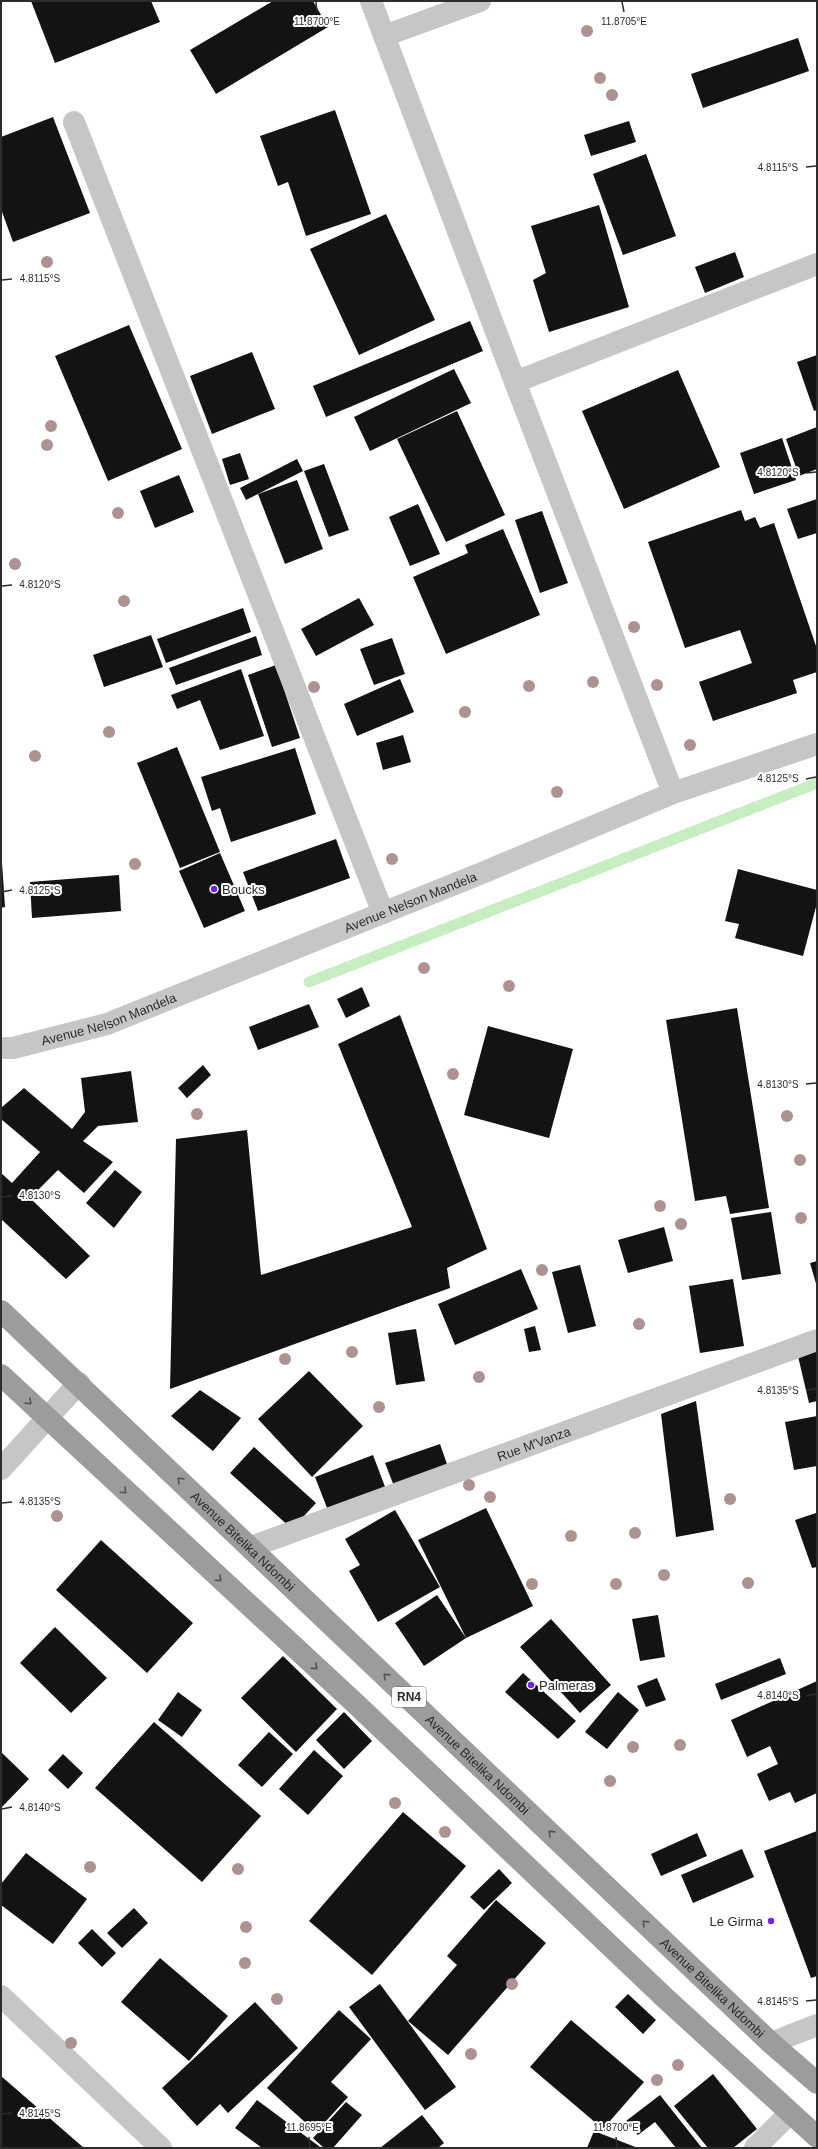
<svg xmlns="http://www.w3.org/2000/svg" width="818" height="2149" font-family="Helvetica,sans-serif">
	<rect width="100%" height="100%" fill="#fff"/>
	<g fill="none" stroke-linecap="round" stroke-linejoin="round">
		<!-- stream -->
		<polyline stroke="#c9edc3" stroke-width="11" points="309,982 817,783"/>
	</g>
	<!-- building -->
	<g fill="#131313">
		<polygon points="31,1 151,1 160,22 55,63"/>
		<polygon points="273,1 313,1 328,27 216,94 190,50"/>
		<polygon points="798,38 809,71 703,108 691,74"/>
		<polygon points="335,110 371,214 306,236 288,182 278,186 260,136"/>
		<polygon points="53,117 90,213 13,242 1,209 1,137"/>
		<polygon points="629,121 636,142 591,156 584,135"/>
		<polygon points="646,154 676,236 623,255 593,174"/>
		<polygon points="599,205 629,307 549,332 533,280 546,273 531,226"/>
		<polygon points="386,214 435,320 359,355 310,249"/>
		<polygon points="735,252 744,277 705,293 695,267"/>
		<polygon points="470,321 483,351 326,417 313,386"/>
		<polygon points="129,325 182,449 108,481 55,356"/>
		<polygon points="252,352 275,409 212,434 190,376"/>
		<polygon points="817,355 817,410 814,411 797,362"/>
		<polygon points="454,369 471,403 370,451 354,417"/>
		<polygon points="678,370 720,467 624,509 582,411"/>
		<polygon points="457,411 505,515 446,542 397,439"/>
		<polygon points="817,427 817,469 799,476 786,439"/>
		<polygon points="782,438 796,480 754,494 740,453"/>
		<polygon points="240,453 249,479 230,485 222,459"/>
		<polygon points="297,459 303,471 246,500 240,488"/>
		<polygon points="324,464 349,530 329,537 304,471"/>
		<polygon points="179,475 194,512 155,528 140,491"/>
		<polygon points="297,480 323,549 285,564 258,494"/>
		<polygon points="817,499 817,533 798,539 787,509"/>
		<polygon points="418,504 440,554 410,566 389,517"/>
		<polygon points="741,510 745,521 755,517 760,528 774,523 817,649 817,672 793,680 797,693 713,721 699,682 752,663 740,630 685,648 648,542"/>
		<polygon points="542,511 568,583 540,593 515,520"/>
		<polygon points="503,529 540,615 446,654 413,577 468,553 465,545"/>
		<polygon points="359,598 374,625 316,656 301,629"/>
		<polygon points="243,608 251,632 166,663 157,639"/>
		<polygon points="151,635 163,667 104,687 93,655"/>
		<polygon points="256,636 262,655 176,685 169,668"/>
		<polygon points="392,638 405,674 374,685 360,649"/>
		<polygon points="276,665 300,738 272,747 248,675"/>
		<polygon points="241,669 264,736 220,750 200,700 177,709 171,695"/>
		<polygon points="400,679 414,712 357,736 344,704"/>
		<polygon points="403,735 411,762 383,770 376,743"/>
		<polygon points="177,747 220,852 180,868 137,763"/>
		<polygon points="295,748 316,814 231,842 220,808 212,811 201,777"/>
		<polygon points="336,839 350,878 258,911 243,872"/>
		<polygon points="1,847 5,907 1,908"/>
		<polygon points="220,853 245,911 204,928 179,871"/>
		<polygon points="738,869 817,890 817,903 803,956 735,938 739,924 725,921"/>
		<polygon points="119,875 121,911 32,918 30,882"/>
		<polygon points="362,987 370,1006 346,1018 337,999"/>
		<polygon points="309,1004 319,1027 258,1050 249,1027"/>
		<polygon points="737,1008 769,1208 730,1214 726,1196 695,1201 666,1020"/>
		<polygon points="400,1015 487,1249 447,1268 450,1288 170,1389 176,1139 247,1130 261,1275 412,1227 338,1044"/>
		<polygon points="488,1026 573,1049 549,1138 464,1115"/>
		<polygon points="203,1065 211,1075 187,1098 178,1088"/>
		<polygon points="131,1071 138,1122 98,1126 83,1141 113,1162 84,1193 58,1170 30,1198 90,1256 66,1279 1,1219 1,1173 12,1183 40,1152 1,1119 1,1108 24,1088 72,1129 85,1112 81,1078"/>
		<polygon points="115,1170 142,1192 114,1228 86,1203"/>
		<polygon points="771,1212 781,1274 742,1280 731,1218"/>
		<polygon points="664,1227 673,1261 628,1273 618,1240"/>
		<polygon points="817,1261 817,1287 810,1263"/>
		<polygon points="580,1265 596,1326 568,1333 552,1272"/>
		<polygon points="521,1269 538,1309 455,1345 438,1304"/>
		<polygon points="733,1279 744,1346 700,1353 689,1286"/>
		<polygon points="535,1326 541,1350 529,1352 524,1329"/>
		<polygon points="416,1329 425,1381 396,1385 388,1333"/>
		<polygon points="817,1347 817,1401 809,1403 797,1352"/>
		<polygon points="309,1371 363,1426 312,1477 258,1419"/>
		<polygon points="200,1390 241,1418 213,1451 171,1416"/>
		<polygon points="696,1401 714,1530 676,1537 661,1414"/>
		<polygon points="817,1416 817,1466 794,1470 785,1422"/>
		<polygon points="440,1444 448,1467 394,1486 385,1463"/>
		<polygon points="254,1447 316,1503 292,1529 230,1473"/>
		<polygon points="373,1455 387,1492 329,1513 315,1477"/>
		<polygon points="486,1508 533,1606 466,1638 418,1540"/>
		<polygon points="395,1510 440,1587 378,1622 349,1571 360,1565 345,1539"/>
		<polygon points="816,1513 817,1567 812,1568 795,1520"/>
		<polygon points="101,1540 193,1623 147,1673 56,1590"/>
		<polygon points="437,1595 466,1638 424,1666 395,1623"/>
		<polygon points="658,1615 665,1657 640,1661 632,1619"/>
		<polygon points="551,1619 611,1685 580,1713 520,1647"/>
		<polygon points="55,1627 107,1678 71,1713 20,1663"/>
		<polygon points="283,1656 337,1709 296,1752 241,1698"/>
		<polygon points="780,1658 786,1674 721,1700 715,1684"/>
		<polygon points="523,1673 576,1721 558,1739 505,1692"/>
		<polygon points="657,1678 666,1700 646,1707 637,1686"/>
		<polygon points="817,1681 817,1793 795,1803 790,1792 769,1801 757,1774 778,1764 770,1746 747,1757 731,1720"/>
		<polygon points="178,1692 202,1710 182,1737 158,1720"/>
		<polygon points="618,1692 639,1710 607,1749 585,1732"/>
		<polygon points="344,1712 372,1741 344,1769 316,1740"/>
		<polygon points="154,1722 261,1816 202,1882 95,1788"/>
		<polygon points="269,1732 293,1754 262,1787 238,1765"/>
		<polygon points="314,1750 343,1776 308,1815 279,1789"/>
		<polygon points="1,1752 29,1779 1,1808"/>
		<polygon points="63,1754 83,1773 68,1789 48,1770"/>
		<polygon points="403,1812 466,1866 372,1975 309,1921"/>
		<polygon points="817,1831 817,1976 811,1978 764,1851"/>
		<polygon points="697,1833 707,1856 661,1876 651,1854"/>
		<polygon points="742,1849 754,1877 693,1903 681,1875"/>
		<polygon points="26,1853 87,1899 53,1944 1,1905 1,1884"/>
		<polygon points="499,1869 512,1883 484,1910 470,1897"/>
		<polygon points="496,1900 546,1943 448,2055 408,2021 457,1965 447,1956"/>
		<polygon points="134,1908 148,1923 122,1948 107,1933"/>
		<polygon points="92,1929 116,1953 102,1967 78,1943"/>
		<polygon points="160,1958 228,2016 189,2061 121,2002"/>
		<polygon points="380,1984 456,2087 425,2110 349,2007"/>
		<polygon points="628,1994 656,2020 643,2034 615,2007"/>
		<polygon points="255,2002 298,2048 228,2113 220,2104 197,2126 162,2088"/>
		<polygon points="339,2010 371,2039 331,2082 348,2097 316,2132 267,2088"/>
		<polygon points="571,2020 644,2082 603,2129 530,2067"/>
		<polygon points="713,2074 757,2129 733,2148 708,2148 674,2106"/>
		<polygon points="1,2076 84,2148 1,2148"/>
		<polygon points="660,2095 702,2148 676,2148 655,2122 638,2135 626,2121"/>
		<polygon points="257,2100 320,2147 319,2148 262,2148 235,2128"/>
		<polygon points="346,2102 362,2115 333,2148 324,2148 313,2138"/>
		<polygon points="422,2115 444,2143 438,2148 380,2148"/>
		<polygon points="594,2131 638,2148 587,2148"/>
	</g>
	<g fill="none" stroke-linecap="round" stroke-linejoin="round">
		<!-- minor -->
		<g stroke="#c6c6c6" stroke-width="22">
			<polyline points="371,1 515,382 673,793"/>
			<polyline points="384,36 480,1"/>
			<path d="M74 122C176 386 281 649 383 913"/>
			<polyline points="515,382 817,264"/>
			<path id="s1" d="M251 1547 817 1340"/>
			<polyline points="1,1996 161,2148"/>
			<polyline points="771,2043 817,2025"/>
			<polyline points="755,2148 790,2113"/>
		</g>
		<!-- tertiary -->
		<g stroke="#c6c6c6" stroke-width="22">
			<path id="s2" d="M1 1048H13L107 1024 482 873 673 793 817 744"/>
			<polyline points="1,1469 79,1383"/>
		</g>
		<!-- trunk -->
		<g stroke="#9c9c9c" stroke-width="22">
			<path id="s3" d="M1 1311 771 2043 817 2083"/>
			<polyline points="1,1375 357,1705 664,1997 817,2137"/>
		</g>
	</g>
	<!-- trees -->
	<g fill="#ad9292">
		<circle cx="587" cy="31" r="6"/>
		<circle cx="600" cy="78" r="6"/>
		<circle cx="612" cy="95" r="6"/>
		<circle cx="47" cy="262" r="6"/>
		<circle cx="51" cy="426" r="6"/>
		<circle cx="47" cy="445" r="6"/>
		<circle cx="118" cy="513" r="6"/>
		<circle cx="15" cy="564" r="6"/>
		<circle cx="124" cy="601" r="6"/>
		<circle cx="634" cy="627" r="6"/>
		<circle cx="593" cy="682" r="6"/>
		<circle cx="657" cy="685" r="6"/>
		<circle cx="529" cy="686" r="6"/>
		<circle cx="314" cy="687" r="6"/>
		<circle cx="465" cy="712" r="6"/>
		<circle cx="109" cy="732" r="6"/>
		<circle cx="690" cy="745" r="6"/>
		<circle cx="35" cy="756" r="6"/>
		<circle cx="557" cy="792" r="6"/>
		<circle cx="392" cy="859" r="6"/>
		<circle cx="135" cy="864" r="6"/>
		<circle cx="424" cy="968" r="6"/>
		<circle cx="509" cy="986" r="6"/>
		<circle cx="453" cy="1074" r="6"/>
		<circle cx="197" cy="1114" r="6"/>
		<circle cx="787" cy="1116" r="6"/>
		<circle cx="800" cy="1160" r="6"/>
		<circle cx="660" cy="1206" r="6"/>
		<circle cx="801" cy="1218" r="6"/>
		<circle cx="681" cy="1224" r="6"/>
		<circle cx="542" cy="1270" r="6"/>
		<circle cx="639" cy="1324" r="6"/>
		<circle cx="352" cy="1352" r="6"/>
		<circle cx="285" cy="1359" r="6"/>
		<circle cx="479" cy="1377" r="6"/>
		<circle cx="379" cy="1407" r="6"/>
		<circle cx="469" cy="1485" r="6"/>
		<circle cx="490" cy="1497" r="6"/>
		<circle cx="730" cy="1499" r="6"/>
		<circle cx="57" cy="1516" r="6"/>
		<circle cx="635" cy="1533" r="6"/>
		<circle cx="571" cy="1536" r="6"/>
		<circle cx="664" cy="1575" r="6"/>
		<circle cx="748" cy="1583" r="6"/>
		<circle cx="532" cy="1584" r="6"/>
		<circle cx="616" cy="1584" r="6"/>
		<circle cx="680" cy="1745" r="6"/>
		<circle cx="633" cy="1747" r="6"/>
		<circle cx="610" cy="1781" r="6"/>
		<circle cx="395" cy="1803" r="6"/>
		<circle cx="445" cy="1832" r="6"/>
		<circle cx="90" cy="1867" r="6"/>
		<circle cx="238" cy="1869" r="6"/>
		<circle cx="246" cy="1927" r="6"/>
		<circle cx="245" cy="1963" r="6"/>
		<circle cx="512" cy="1984" r="6"/>
		<circle cx="277" cy="1999" r="6"/>
		<circle cx="71" cy="2043" r="6"/>
		<circle cx="471" cy="2054" r="6"/>
		<circle cx="678" cy="2065" r="6"/>
		<circle cx="657" cy="2080" r="6"/>
	</g>
	<!-- one-way arrows -->
	<defs><path id="oneway-chevron" d="M-2-3.5L2.5 0L-2 3.5" fill="none" stroke-width="1.6" stroke-linecap="round" stroke-linejoin="round"/></defs>
	<g stroke="#535353">
		<use href="#oneway-chevron" transform="translate(29 1402) rotate(44)"/>
		<use href="#oneway-chevron" transform="translate(180 1480) rotate(-136)"/>
		<use href="#oneway-chevron" transform="translate(124 1491) rotate(43)"/>
		<use href="#oneway-chevron" transform="translate(219 1579) rotate(42)"/>
		<use href="#oneway-chevron" transform="translate(315 1667) rotate(42)"/>
		<use href="#oneway-chevron" transform="translate(386 1676) rotate(-136)"/>
		<use href="#oneway-chevron" transform="translate(551 1833) rotate(-136)"/>
		<use href="#oneway-chevron" transform="translate(645 1923) rotate(-136)"/>
	</g>
	<!-- ticks -->
	<path fill="none" stroke="#2c2c2c" stroke-width="1.5" d="M316 2 317 12M622 2 624 12M806 167 816 166M2 280 12 279M806 473 816 472M2 586 12 585M806 779 816 777M2 892 12 890M806 1084 816 1083M2 1197 12 1196M806 1390 816 1389M2 1503 12 1502M806 1696 816 1694M2 1809 12 1807M806 2001 816 2000M2 2114 12 2113M309 2137 310 2147M616 2137 617 2147"/>
	<!-- markers -->
	<g fill="#7323ef" stroke="#fff" stroke-width="1.5">
		<circle cx="214" cy="889" r="4"/>
		<circle cx="531" cy="1685" r="4"/>
		<circle cx="771" cy="1921" r="4"/>
	</g>
	<g text-anchor="middle" dominant-baseline="central" stroke-width="4" stroke-linejoin="round" paint-order="stroke">
		<!-- shield labels -->
		<rect fill="#fff" stroke="#6b6b6b" stroke-width="1" x="392" y="1687" width="34" height="20" rx="3"/>
		<g font-size="12" font-weight="bold" fill="#2c2c2c">
			<text x="409" y="1697">RN4</text>
		</g>
		<!-- poi labels -->
		<g font-size="13" fill="#2c2c2c" stroke="#fff" text-anchor="start">
			<text x="222" y="889">Boucks</text>
			<text x="539" y="1685">Palmeras</text>
			<text x="763" y="1921" text-anchor="end">Le Girma</text>
		</g>
		<!-- street labels -->
		<g font-size="13" fill="#2c2c2c" stroke="#fff">
			<text stroke="none"><textPath href="#s2" startOffset="436">Avenue Nelson Mandela</textPath></text>
			<text stroke="none"><textPath href="#s2" startOffset="112">Avenue Nelson Mandela</textPath></text>
			<text stroke="none"><textPath href="#s1" startOffset="301">Rue M'Vanza</textPath></text>
			<text stroke="none"><textPath href="#s3" startOffset="334">Avenue Bitelika Ndombi</textPath></text>
			<text stroke="none"><textPath href="#s3" startOffset="658">Avenue Bitelika Ndombi</textPath></text>
			<text stroke="none"><textPath href="#s3" startOffset="982">Avenue Bitelika Ndombi</textPath></text>
		</g>
	</g>
	<g font-size="10" text-anchor="middle" fill="#2c2c2c" stroke="#fff" stroke-width="4" stroke-linejoin="round" paint-order="stroke">
		<text x="317" y="25">11.8700°E</text>
		<text x="624" y="25">11.8705°E</text>
		<text x="778" y="171">4.8115°S</text>
		<text x="40" y="282">4.8115°S</text>
		<text x="778" y="476">4.8120°S</text>
		<text x="40" y="588">4.8120°S</text>
		<text x="778" y="782">4.8125°S</text>
		<text x="40" y="894">4.8125°S</text>
		<text x="778" y="1088">4.8130°S</text>
		<text x="40" y="1199">4.8130°S</text>
		<text x="778" y="1394">4.8135°S</text>
		<text x="40" y="1505">4.8135°S</text>
		<text x="778" y="1699">4.8140°S</text>
		<text x="40" y="1811">4.8140°S</text>
		<text x="778" y="2005">4.8145°S</text>
		<text x="40" y="2117">4.8145°S</text>
		<text x="309" y="2131">11.8695°E</text>
		<text x="616" y="2131">11.8700°E</text>
	</g>
	<!-- border -->
	<rect width="818" height="2149" fill="none" stroke="#2c2c2c" stroke-width="4"/>
</svg>
